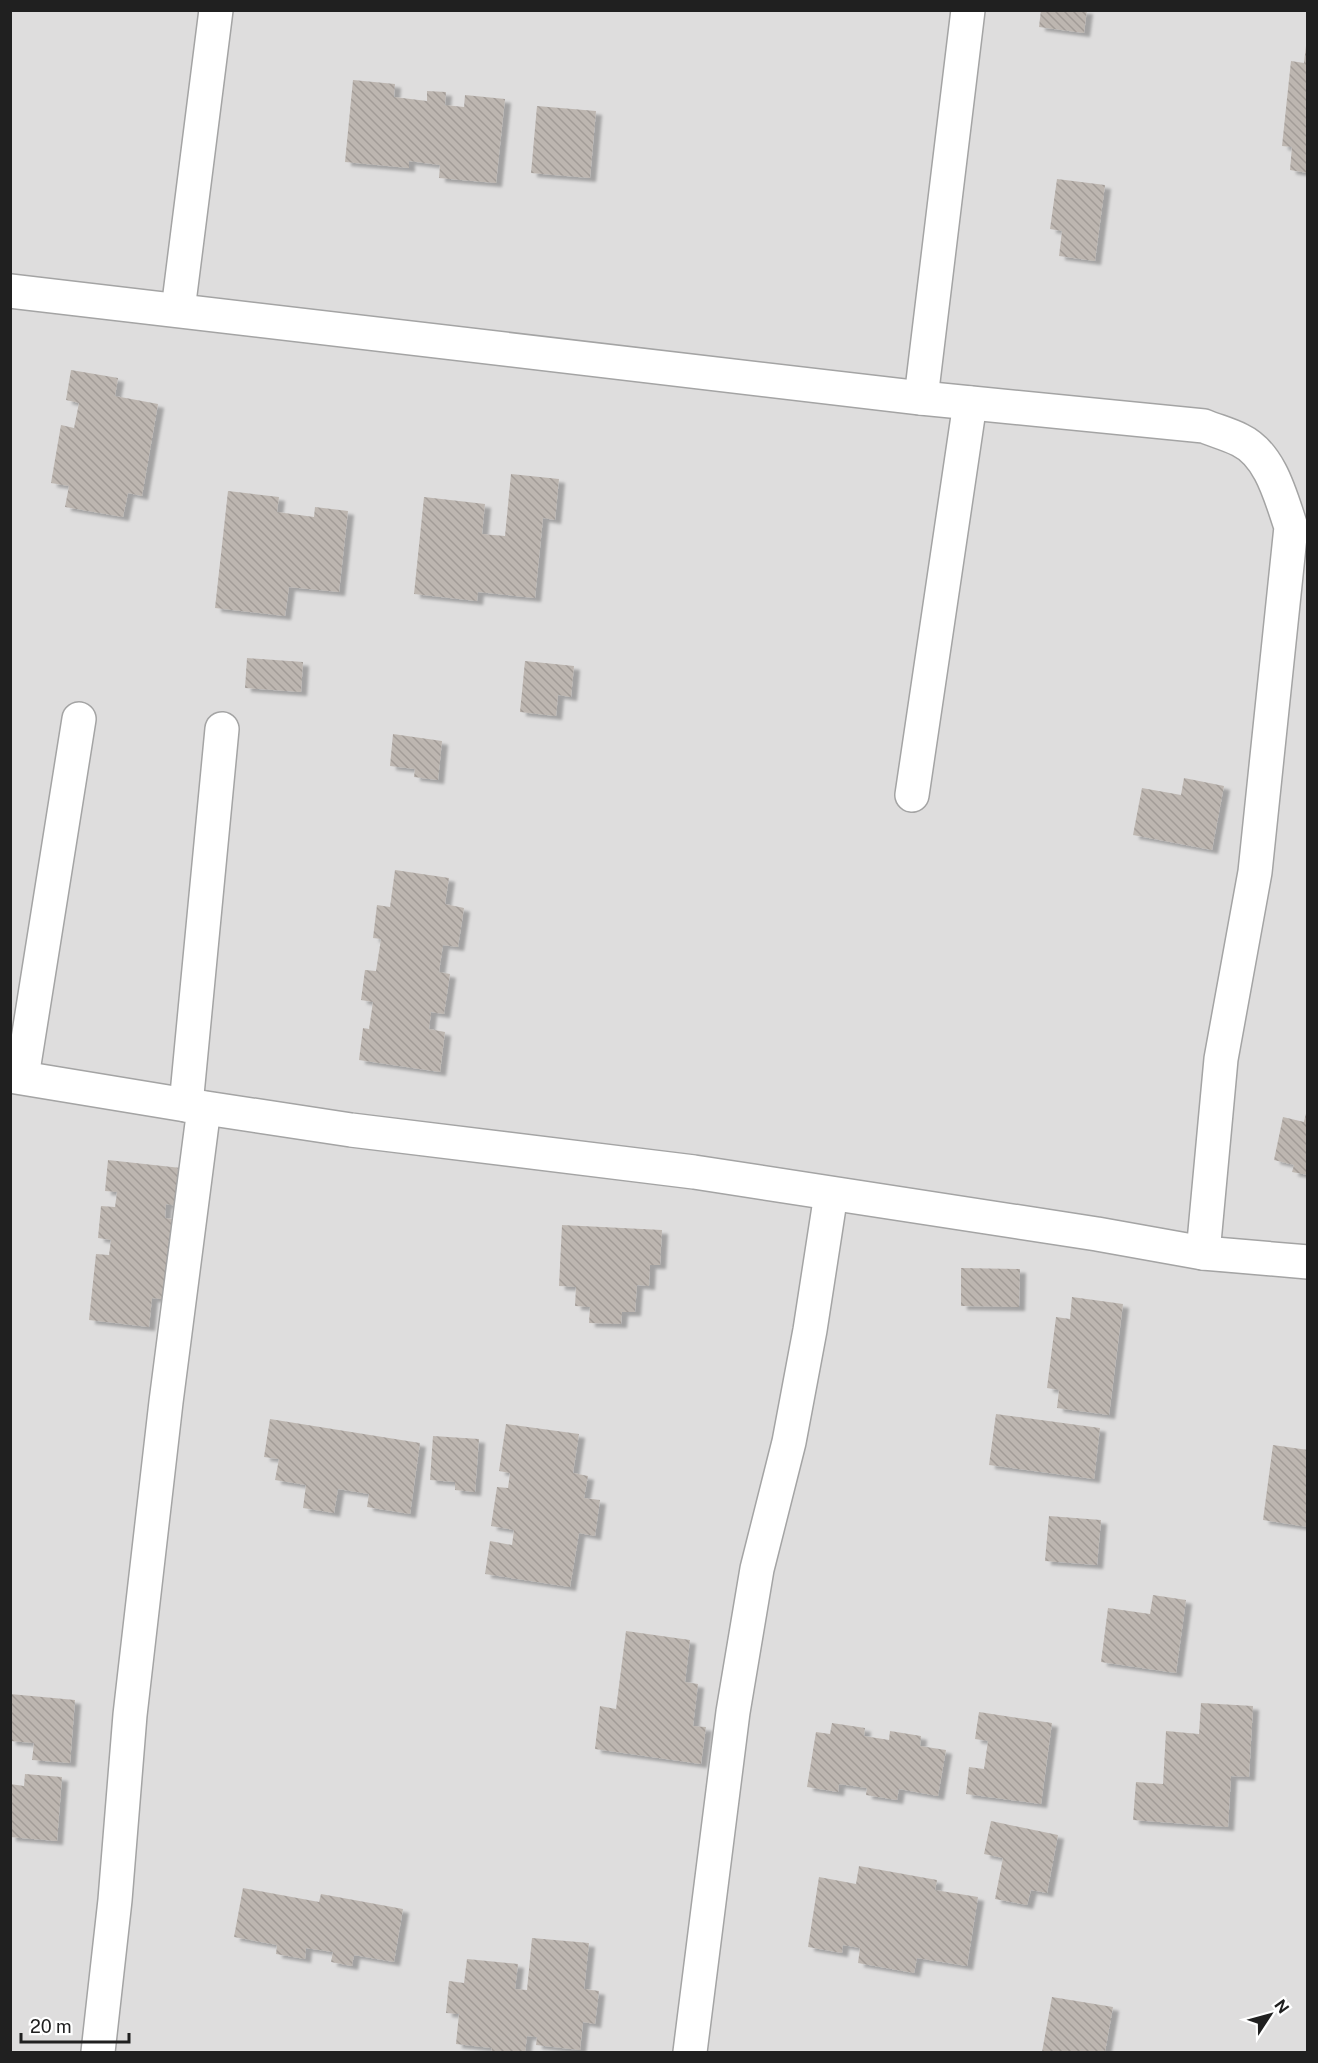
<svg xmlns="http://www.w3.org/2000/svg" width="1318" height="2063" font-family="'Public Sans',sans-serif">
	<defs>
		<pattern id="building-back-hatch" width="6" height="6" patternUnits="userSpaceOnUse" patternTransform="scale(1.5)"><rect width="6" height="6" fill="#bdb6b0"/><path d="M-1 5l2 2M0 0l6 6M5-1l2 2" fill="none" stroke="#a29c97"/></pattern>
		<filter id="shadow"><feDropShadow dx="6" dy="4" stdDeviation="1.5" flood-color="#0004"/></filter>
	</defs>
	<rect width="100%" height="100%" fill="#f0ede7"/>
	<!-- residential -->
	<rect fill="#dedddd" x="11" y="11" width="1296" height="2041"/>
	<!-- building -->
	<g fill="url(#building-back-hatch)" filter="url(#shadow)">
		<polygon points="1041,10 1087,10 1084,33 1039,27"/>
		<polygon points="1306,46 1308,46 1308,173 1290,170 1292,147 1282,146 1291,61 1304,63"/>
		<polygon points="353,80 395,84 394,97 427,101 427,91 446,92 445,105 464,107 465,95 505,99 496,183 439,178 440,165 409,161 409,168 345,162"/>
		<polygon points="537,106 596,111 590,178 531,173"/>
		<polygon points="1057,179 1105,185 1095,261 1059,256 1062,231 1050,229"/>
		<polygon points="71,370 118,378 115,396 158,404 142,496 128,493 123,517 65,507 69,486 51,483 61,425 74,428 79,403 66,400"/>
		<polygon points="511,474 559,479 555,520 543,518 535,598 478,592 477,601 414,594 424,497 485,504 482,534 505,536"/>
		<polygon points="228,491 279,497 277,512 314,517 315,507 348,511 339,592 289,587 285,616 215,608"/>
		<polygon points="247,658 303,662 301,692 245,688"/>
		<polygon points="525,661 574,666 571,697 558,695 556,716 520,712"/>
		<polygon points="393,734 442,741 438,780 414,777 415,769 390,766"/>
		<polygon points="1184,778 1224,786 1212,850 1133,835 1142,788 1181,795"/>
		<polygon points="395,870 449,878 445,904 464,908 458,947 443,945 439,972 450,974 444,1014 431,1012 429,1029 445,1032 440,1072 359,1060 363,1028 369,1029 373,1002 361,1000 365,970 376,971 381,939 373,938 377,905 390,907"/>
		<polygon points="1307,1109 1308,1109 1308,1175 1292,1172 1294,1165 1274,1160 1283,1117 1304,1122"/>
		<polygon points="108,1160 181,1168 177,1206 166,1204 165,1218 179,1220 170,1300 152,1298 149,1327 89,1320 96,1254 109,1255 111,1240 98,1238 101,1206 115,1207 117,1192 105,1191"/>
		<polygon points="562,1225 662,1230 660,1265 650,1265 649,1286 637,1285 635,1312 622,1312 621,1324 589,1323 590,1307 575,1306 576,1287 559,1286"/>
		<polygon points="961,1268 1020,1269 1019,1307 961,1306"/>
		<polygon points="1072,1297 1123,1304 1109,1415 1057,1408 1059,1390 1047,1388 1056,1317 1070,1319"/>
		<polygon points="996,1414 1100,1428 1094,1479 989,1465"/>
		<polygon points="270,1419 420,1443 410,1514 367,1507 369,1494 338,1489 334,1513 303,1508 306,1485 275,1480 279,1459 264,1457"/>
		<polygon points="506,1424 579,1434 573,1473 588,1476 584,1498 600,1500 595,1536 579,1533 570,1587 485,1574 490,1541 512,1545 514,1530 491,1526 497,1487 508,1488 510,1473 499,1471"/>
		<polygon points="433,1436 479,1439 475,1492 455,1490 455,1482 430,1480"/>
		<polygon points="1273,1445 1308,1450 1308,1527 1263,1520"/>
		<polygon points="1049,1516 1101,1520 1097,1565 1045,1561"/>
		<polygon points="1153,1595 1186,1600 1176,1673 1101,1662 1108,1608 1150,1614"/>
		<polygon points="626,1631 690,1640 685,1682 698,1684 693,1726 706,1727 701,1764 595,1749 600,1706 616,1709"/>
		<polygon points="10,1694 75,1700 70,1763 32,1760 34,1743 10,1741"/>
		<polygon points="1201,1703 1253,1706 1249,1777 1231,1776 1228,1827 1133,1820 1136,1782 1163,1784 1166,1731 1199,1734"/>
		<polygon points="979,1712 1052,1723 1041,1804 966,1794 969,1767 984,1769 988,1741 975,1739"/>
		<polygon points="832,1723 865,1728 864,1736 889,1740 890,1731 921,1736 920,1746 946,1750 938,1796 899,1789 897,1800 866,1795 867,1788 839,1784 838,1792 807,1787 816,1732 830,1734"/>
		<polygon points="25,1774 62,1777 57,1841 10,1837 10,1784 24,1786"/>
		<polygon points="991,1821 1058,1835 1047,1893 1031,1890 1027,1905 995,1899 1003,1858 984,1854"/>
		<polygon points="859,1866 937,1880 935,1890 978,1897 967,1966 917,1958 914,1973 858,1963 860,1948 843,1945 842,1953 808,1947 819,1877 856,1884"/>
		<polygon points="243,1888 319,1902 321,1894 403,1909 394,1962 354,1955 352,1966 331,1962 333,1952 306,1948 305,1959 276,1954 277,1945 234,1937"/>
		<polygon points="532,1938 589,1943 584,1989 599,1991 595,2024 583,2022 580,2050 536,2045 537,2037 527,2036 525,2052 491,2052 492,2048 456,2044 459,2014 446,2013 449,1981 464,1983 467,1959 518,1964 515,1989 527,1990"/>
		<polygon points="1052,1997 1113,2007 1105,2052 1042,2052"/>
	</g>
	<g fill="none" stroke-linecap="round" stroke-linejoin="round">
		<!-- minor casing -->
		<g stroke="#a4a4a4" stroke-width="36">
			<g id="minor">
				<path d="M10 291 921 398 1204 426C1216 431 1228 434 1240 440 1271 455 1281 498 1291 527L1255 872 1221 1059 1203 1253"/>
				<polyline points="178,310 216,10"/>
				<polyline points="921,398 968,10"/>
				<polyline points="912,795 970,403"/>
				<polyline points="10,1076 186,1105 351,1130 694,1172 1097,1234 1203,1253 1308,1262"/>
				<polyline points="22,1077 79,719"/>
				<polyline points="186,1105 222,729"/>
				<polyline points="98,2052 115,1900 130,1715 166,1402 204,1108"/>
				<polyline points="690,2052 733,1712 757,1569 789,1442 810,1330 831,1194"/>
			</g>
		</g>
		<!-- minor -->
		<use href="#minor" stroke="#fff" stroke-width="33"/>
	</g>
	<!-- border -->
	<rect width="1318" height="2063" fill="none" stroke="#202020" stroke-width="24"/>
	<!-- north arrow -->
	<g transform="translate(1270 2015) rotate(54)" stroke="#ffffff" stroke-width="4.5" paint-order="stroke">
	<path d="M0-4.5L10 22L0 15L-10 22Z" fill="#202020"/>
	<text y="-9" font-size="16" font-weight="bold" text-anchor="middle" fill="#202020">N</text>
	</g>
	<!-- scale -->
	<path d="M21 2033v9h108v-9" fill="none" stroke="#202020" stroke-width="3"/>
	<text x="30" y="2033" font-size="18" fill="#202020" stroke="#ffffff" stroke-width="4.5" paint-order="stroke">20 m</text>
</svg>
